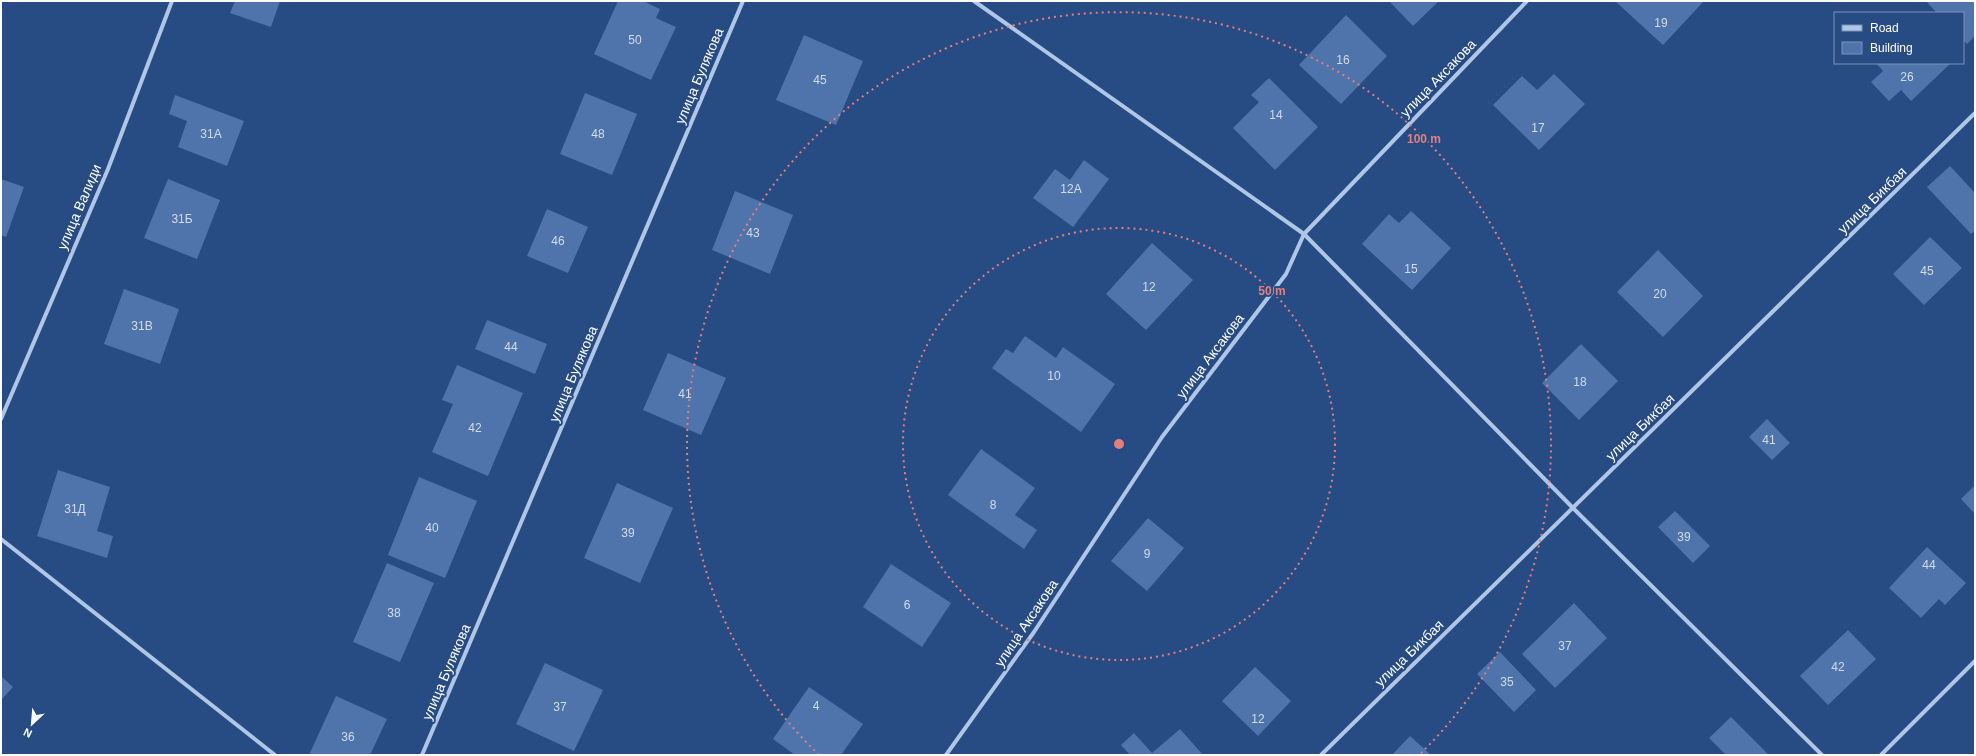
<svg xmlns="http://www.w3.org/2000/svg" width="1976" height="756" font-family="Helvetica,sans-serif">
	<rect width="100%" height="100%" fill="#274b83"/>
	<!-- building -->
	<g fill="#4f74ab">
		<polygon points="235,1 280,1 271,27 230,13"/>
		<polygon points="618,1 643,1 660,9 656,18 676,27 651,80 594,54"/>
		<polygon points="1389,1 1439,1 1413,26"/>
		<polygon points="1615,1 1704,1 1663,45"/>
		<polygon points="1926,1 1973,1 1975,3 1975,36 1967,44 1963,40 1963,13 1937,13"/>
		<polygon points="1346,15 1387,56 1341,104 1299,65"/>
		<polygon points="804,35 863,61 836,125 776,100"/>
		<polygon points="1876,63 1951,63 1911,101 1901,90 1889,101 1871,82 1883,71"/>
		<polygon points="1554,74 1585,104 1539,150 1493,105 1522,76 1537,90"/>
		<polygon points="1269,78 1318,127 1275,170 1233,128 1259,102 1251,95"/>
		<polygon points="585,93 637,114 612,175 560,154"/>
		<polygon points="175,95 244,121 227,166 178,147 187,121 169,114"/>
		<polygon points="1084,160 1109,179 1073,227 1033,198 1055,169 1070,180"/>
		<polygon points="1950,166 1975,193 1975,231 1971,234 1927,187"/>
		<polygon points="1,179 24,187 6,237 1,235"/>
		<polygon points="168,179 220,200 197,259 144,238"/>
		<polygon points="735,191 793,215 770,274 712,250"/>
		<polygon points="547,209 588,227 568,273 527,256"/>
		<polygon points="1411,211 1451,248 1412,290 1362,244 1389,214 1399,223"/>
		<polygon points="1930,237 1962,268 1924,305 1893,274"/>
		<polygon points="1152,243 1193,280 1146,330 1106,294"/>
		<polygon points="1658,250 1703,296 1663,337 1617,292"/>
		<polygon points="124,289 179,309 160,364 104,344"/>
		<polygon points="487,320 547,344 535,374 475,349"/>
		<polygon points="1025,336 1056,358 1063,347 1115,384 1081,432 992,368 1006,349 1013,353"/>
		<polygon points="1581,344 1618,381 1579,420 1542,383"/>
		<polygon points="668,353 726,378 701,435 643,410"/>
		<polygon points="457,365 523,393 488,476 432,452 453,404 442,400"/>
		<polygon points="1767,419 1790,443 1772,460 1749,437"/>
		<polygon points="981,449 1035,488 1015,515 1037,530 1024,549 948,495"/>
		<polygon points="58,470 110,487 97,531 113,536 107,558 37,536"/>
		<polygon points="419,477 477,501 445,578 388,555"/>
		<polygon points="617,483 673,508 640,583 584,558"/>
		<polygon points="1975,485 1975,514 1961,499"/>
		<polygon points="1675,511 1710,546 1693,563 1658,527"/>
		<polygon points="1148,518 1184,548 1147,591 1111,561"/>
		<polygon points="1927,547 1966,583 1945,605 1939,599 1921,618 1889,588"/>
		<polygon points="387,563 434,583 400,662 353,642"/>
		<polygon points="891,564 951,603 922,647 863,607"/>
		<polygon points="1574,603 1607,638 1555,688 1522,654"/>
		<polygon points="1848,630 1876,659 1828,705 1800,676"/>
		<polygon points="1500,652 1536,690 1514,712 1477,674"/>
		<polygon points="545,663 603,690 574,751 516,724"/>
		<polygon points="1255,667 1291,701 1258,736 1222,701"/>
		<polygon points="1,676 13,687 1,700"/>
		<polygon points="809,687 863,724 841,755 795,755 773,739"/>
		<polygon points="336,696 387,719 370,755 309,755"/>
		<polygon points="1731,717 1769,755 1726,755 1709,738"/>
		<polygon points="1180,729 1203,755 1130,755 1121,745 1134,733 1152,753"/>
		<polygon points="1410,736 1431,755 1392,755"/>
	</g>
	<g fill="none" stroke-linecap="round" stroke-linejoin="round">
		<!-- street -->
		<g stroke="#b0c6e7" stroke-width="4">
			<polyline points="974,1 1304,234 1573,508 1822,755"/>
			<polyline points="1,419 108,169 172,1"/>
			<polyline points="1,539 275,755"/>
			<polyline points="422,755 743,1"/>
			<polyline points="946,755 1034,632 1162,437 1286,274 1304,234 1527,1"/>
			<polyline points="1321,755 1975,113"/>
			<polyline points="1881,755 1975,661"/>
		</g>
	</g>
	<!-- distance rings -->
	<g fill="none" stroke="#e67e7e" stroke-width="2" stroke-dasharray="2 4">
		<circle cx="1119" cy="444" r="216"/>
		<path d="M819 755A432 432 0 1 1 1419 755"/>
	</g>
	<g text-anchor="middle" dominant-baseline="central" stroke-width="4" stroke-linejoin="round" paint-order="stroke">
		<!-- number labels -->
		<g font-size="12" fill="#d3dcea">
			<text x="1661" y="23">19</text>
			<text x="635" y="40">50</text>
			<text x="1343" y="60">16</text>
			<text x="1907" y="77">26</text>
			<text x="820" y="80">45</text>
			<text x="1276" y="115">14</text>
			<text x="1538" y="128">17</text>
			<text x="211" y="134">31А</text>
			<text x="598" y="134">48</text>
			<text x="1071" y="189">12А</text>
			<text x="182" y="219">31Б</text>
			<text x="753" y="233">43</text>
			<text x="558" y="241">46</text>
			<text x="1411" y="269">15</text>
			<text x="1927" y="271">45</text>
			<text x="1149" y="287">12</text>
			<text x="1660" y="294">20</text>
			<text x="142" y="326">31В</text>
			<text x="511" y="347">44</text>
			<text x="1054" y="376">10</text>
			<text x="1580" y="382">18</text>
			<text x="685" y="394">41</text>
			<text x="475" y="428">42</text>
			<text x="1769" y="440">41</text>
			<text x="993" y="505">8</text>
			<text x="75" y="509">31Д</text>
			<text x="432" y="528">40</text>
			<text x="628" y="533">39</text>
			<text x="1684" y="537">39</text>
			<text x="1147" y="554">9</text>
			<text x="1929" y="565">44</text>
			<text x="907" y="605">6</text>
			<text x="394" y="613">38</text>
			<text x="1565" y="646">37</text>
			<text x="1838" y="667">42</text>
			<text x="1507" y="682">35</text>
			<text x="816" y="706">4</text>
			<text x="560" y="707">37</text>
			<text x="1258" y="719">12</text>
			<text x="348" y="737">36</text>
		</g>
		<!-- street labels -->
		<g font-size="14" fill="#fff" stroke="#274b83">
			<text transform="translate(699 76) rotate(-67)">улица Булякова</text>
			<text transform="translate(1438 78) rotate(-46)">улица Аксакова</text>
			<text transform="translate(1872 200) rotate(-44)">улица Бикбая</text>
			<text transform="translate(79 207) rotate(-67)">улица Валиди</text>
			<text transform="translate(1210 356) rotate(-53)">улица Аксакова</text>
			<text transform="translate(573 374) rotate(-67)">улица Булякова</text>
			<text transform="translate(1640 427) rotate(-44)">улица Бикбая</text>
			<text transform="translate(1026 623) rotate(-56)">улица Аксакова</text>
			<text transform="translate(1409 653) rotate(-44)">улица Бикбая</text>
			<text transform="translate(446 672) rotate(-67)">улица Булякова</text>
		</g>
	</g>
	<circle cx="1119" cy="444" r="6" fill="#e67e7e" stroke="#274b83" stroke-width="2"/>
	<g font-size="12" text-anchor="middle" font-weight="bold" fill="#e67e7e" stroke="#274b83" stroke-width="4" stroke-linejoin="round" paint-order="stroke">
		<text x="1424" y="143">100 m</text>
		<text x="1272" y="295">50 m</text>
	</g>
	<!-- border -->
	<rect width="1976" height="756" fill="none" stroke="#ffffff" stroke-width="4"/>
	<!-- legend -->
	<rect x="1834" y="12" width="130" height="52" fill="#274b83" stroke="#7d93b5"/>
	<rect x="1842" y="25" width="20" height="6" fill="#b0c6e7" stroke="#7d93b5"/>
	<text x="1870" y="32" font-size="12" fill="#ffffff">Road</text>
	<rect x="1842" y="42" width="20" height="12" fill="#4f74ab" stroke="#7d93b5"/>
	<text x="1870" y="52" font-size="12" fill="#ffffff">Building</text>
	<!-- north arrow -->
	<g transform="translate(32 724) rotate(206)" stroke="#274b83" stroke-width="3" paint-order="stroke">
	<path d="M0-3L7 15L0 10L-7 15Z" fill="#ffffff"/>
	<text y="-6" font-size="11" font-weight="bold" text-anchor="middle" fill="#ffffff">N</text>
	</g>
</svg>
